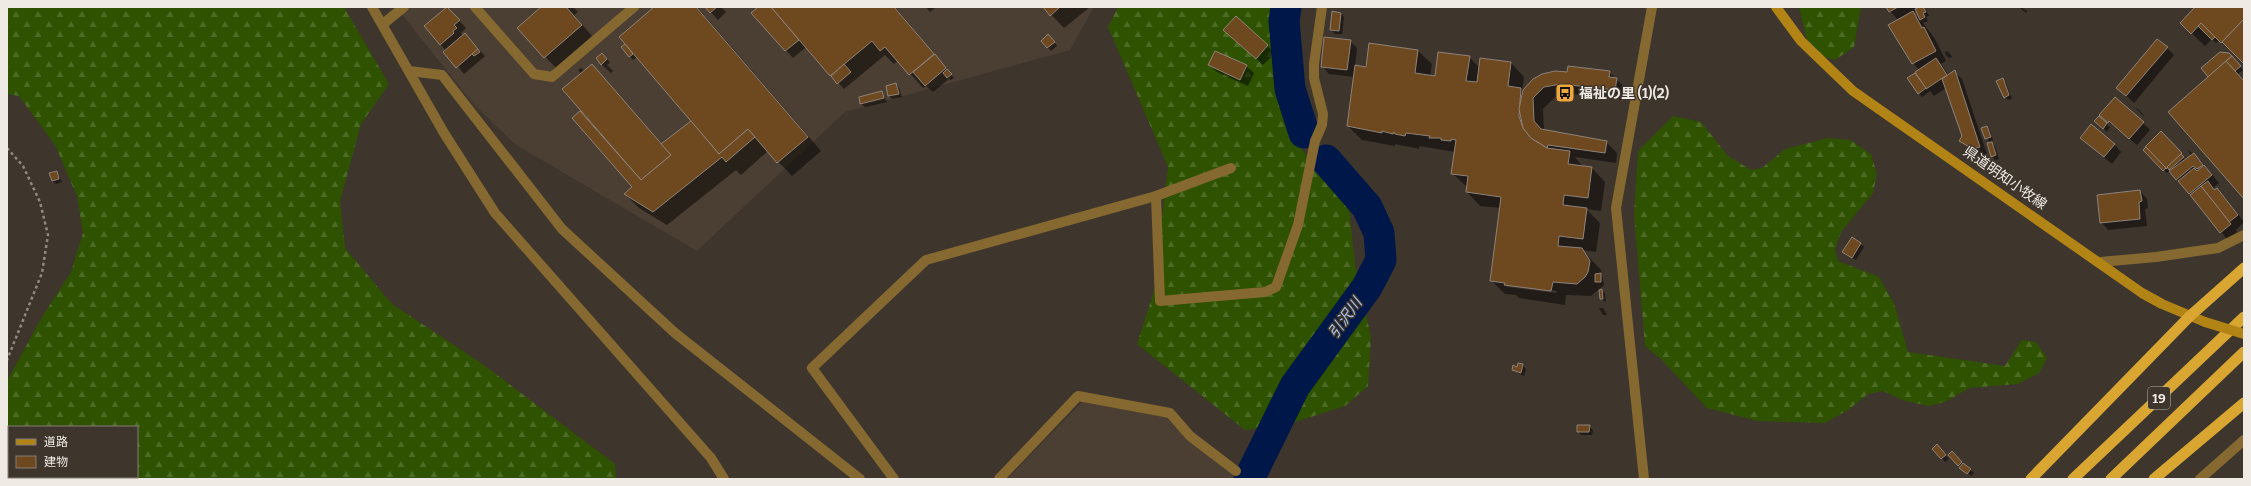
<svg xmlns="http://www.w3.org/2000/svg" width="2251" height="486" font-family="Bitter,'Noto Sans JP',serif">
	<defs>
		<pattern id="forest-firs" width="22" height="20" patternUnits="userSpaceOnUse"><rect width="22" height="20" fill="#2e5200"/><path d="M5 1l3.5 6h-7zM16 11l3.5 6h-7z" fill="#4d6b25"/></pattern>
	</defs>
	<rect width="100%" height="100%" fill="#3e352d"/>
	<!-- built -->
	<g fill="#4b3e32">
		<polygon points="396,7 1094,7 1070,50 845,112 697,251 516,145 474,105"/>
		<polygon points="1082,402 1167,417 1187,440 1243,479 1007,479"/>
	</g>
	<!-- forest -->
	<g fill="url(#forest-firs)" fill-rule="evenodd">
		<path d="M7 7H344L389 84 361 124 340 201 345 248 392 304 481 363 615 464 616 479H7V381L42 317 71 272 83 233 77 196 55 145 19 96 7 94ZM9 427H137V477H9Z"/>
		<polygon points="1118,7 1273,7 1272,64 1296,142 1349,208 1355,264 1371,337 1368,386 1345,406 1289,424 1245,430 1137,344 1154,291 1168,167 1108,27"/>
		<polygon points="1799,7 1861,7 1854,47 1835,60 1810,53"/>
		<polygon points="1673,116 1701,122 1728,156 1751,170 1762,168 1785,149 1828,138 1850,140 1871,154 1877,174 1873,193 1841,232 1835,249 1838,261 1879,277 1894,303 1908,352 2005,366 2022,340 2036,342 2047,358 2039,373 2018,384 1969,388 1945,402 1929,406 1905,401 1883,391 1868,394 1848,410 1825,423 1758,421 1707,408 1661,359 1645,346 1634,215 1638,151"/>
	</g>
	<!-- shadow -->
	<g fill="#0007" fill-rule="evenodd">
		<polygon points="539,7 573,7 578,12 574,15 592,36 556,68 518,28 541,8"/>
		<polygon points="655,7 697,7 821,151 792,176 768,151 741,175 736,170 667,225 639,208 625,194 634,187 573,118 582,111 582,74 578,70 581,68 585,71 592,65 662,145 692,121 637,57 633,60 622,48"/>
		<polygon points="706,7 721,7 726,12 718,20"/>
		<polygon points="760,7 895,7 954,78 951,80 949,79 933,92 926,86 923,88 898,60 894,64 885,55 844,89 806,47 793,58 753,13"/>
		<polygon points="926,7 936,7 930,12"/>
		<polygon points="1044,7 1090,7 1064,28"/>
		<polygon points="1887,7 1916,7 1915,10 1923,7 1926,10 1929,16 1926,17 1928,21 1923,23 1935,39 1946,61 1941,64 1949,76 1954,72 1962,79 1987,154 1981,156 1960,140 1963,136 1946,88 1934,96 1930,91 1922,97 1919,93 1915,74 1919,76 1919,70 1913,63 1912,12 1922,21 1916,11 1897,19"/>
		<polygon points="2021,7 2027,11 2026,13 2020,8"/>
		<polygon points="2197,7 2244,7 2244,63 2219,40 2216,43 2212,39 2205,46 2181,23"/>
		<polygon points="448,8 466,28 461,33 463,36 465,34 485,56 464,74 426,26"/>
		<polygon points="1341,13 1344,17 1342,34 1335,34 1331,30"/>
		<polygon points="1232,37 1267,46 1275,53 1263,65"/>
		<polygon points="1052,39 1057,46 1051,51 1042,41"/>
		<path d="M1350 41 1357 48 1355 66 1367 68 1418 51 1432 64 1430 76 1436 77 1469 57 1480 68 1511 63 1524 77 1522 92 1533 80 1568 73 1609 72 1627 90 1625 100 1572 94 1555 97 1543 109 1544 131 1606 142 1617 153 1616 163 1575 157 1583 167 1592 168 1605 182 1601 211 1586 209 1600 223 1596 252 1582 250 1601 270 1604 285 1591 296 1566 295 1565 305 1519 298 1516 295 1505 294 1491 280 1501 208 1480 206 1467 192V187L1452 173 1455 152 1419 146V149L1395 144V146L1362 140 1348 126 1355 77 1329 74 1322 66ZM1519 96 1521 98 1520 109H1518ZM1505 284 1557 291 1556 293 1507 287Z"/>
		<polygon points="2167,48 2174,55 2134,103 2118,88"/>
		<polygon points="1947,51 1951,55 1952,57 1949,58 1946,55 1945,52"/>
		<polygon points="606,57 610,63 607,65 613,71 611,73 601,64"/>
		<polygon points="2232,57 2243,70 2238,74 2244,81 2244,197"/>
		<polygon points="1209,65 1246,66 1254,73 1248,86 1217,72"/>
		<polygon points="2003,79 2006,83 2012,99 2008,100 2005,97"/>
		<polygon points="896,84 899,88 902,97 892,99 889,96"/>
		<polygon points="882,92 887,102 865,107 861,104"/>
		<polygon points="2137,108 2144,115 2144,116 2136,109"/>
		<polygon points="2100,115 2143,123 2150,130 2137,145"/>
		<polygon points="2099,124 2106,124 2110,127 2107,132"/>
		<polygon points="1987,127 1990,131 1993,140 1990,141 1995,146 1999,159 1995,160 1992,156 1991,143 1986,138"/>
		<polygon points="2081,138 2114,144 2121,152 2112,164"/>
		<polygon points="2169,140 2185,159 2191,156 2188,150 2201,161 2219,183 2213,188 2224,196 2244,222 2236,230 2237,232 2227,239 2172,173 2170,171 2167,173 2145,150"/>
		<polygon points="56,172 62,182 56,184 53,181"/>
		<polygon points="2140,191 2147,199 2148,208 2145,209 2147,226 2108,230 2101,222"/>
		<polygon points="1852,238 1864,247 1856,260 1847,255"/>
		<polygon points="1602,290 1605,294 1606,302 1600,298"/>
		<polygon points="1599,308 1603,308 1607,315 1603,315"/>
		<polygon points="1522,365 1526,369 1524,376 1513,370"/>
		<polygon points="1589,426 1593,430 1592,435 1581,435 1578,431"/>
		<polygon points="1934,449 1940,449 1949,459 1945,462"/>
		<polygon points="1952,453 1974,473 1971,476 1949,455"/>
	</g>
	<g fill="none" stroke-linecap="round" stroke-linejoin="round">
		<!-- river -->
		<g stroke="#00174a" stroke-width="31">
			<polyline points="1286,7 1284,21 1290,89 1304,133"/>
			<polyline points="1249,479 1295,386 1367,287 1381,260 1379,233 1367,207 1326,160"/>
		</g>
	</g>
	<!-- building -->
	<g fill="#6e481f" stroke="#8e837a">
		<polygon points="447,7 460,20 454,25 457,28 453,31 454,33 440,45 424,26"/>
		<polygon points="541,7 566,7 582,25 544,58 517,28"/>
		<polygon points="654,7 696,7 808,137 777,163 748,129 719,154 619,37"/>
		<polygon points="705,7 717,7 710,13"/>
		<polygon points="758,7 771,7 799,40 785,51 751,13"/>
		<polygon points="771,7 894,7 934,54 909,75 885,47 880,51 872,41 830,76"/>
		<polygon points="1043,7 1060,7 1050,16"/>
		<polygon points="1886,7 1898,7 1889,12"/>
		<polygon points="1919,7 1923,7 1926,12 1923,13 1925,17 1920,20 1915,9"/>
		<polygon points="2195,7 2244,7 2244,19 2221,43 2201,23 2191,34 2180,23"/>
		<polygon points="1332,11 1341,13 1339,31 1330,30"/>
		<polygon points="1913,11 1922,28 1924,27 1936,51 1912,64 1888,25"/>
		<polygon points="1236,16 1268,45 1256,59 1223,30"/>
		<polygon points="2244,19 2244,64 2222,42"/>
		<polygon points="2201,23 2215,37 2212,40 2198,26"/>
		<polygon points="465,33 478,49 456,68 443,52"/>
		<polygon points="1048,34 1055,42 1047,48 1041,41"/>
		<polygon points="1324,37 1351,40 1347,70 1321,67"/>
		<polygon points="2157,39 2168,47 2126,96 2116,88"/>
		<polygon points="1369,43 1418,50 1415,73 1435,76 1438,52 1470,56 1466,81 1477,82 1480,58 1511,62 1508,86 1521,88 1519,116 1523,128 1531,138 1547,148 1570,151 1568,164 1592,167 1588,198 1564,195 1563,205 1587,208 1583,239 1559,236 1558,246 1582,248 1590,261 1588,272 1585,277 1577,284 1553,282 1551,291 1504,285 1505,283 1490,281 1501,197 1466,192 1468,176 1451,174 1456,140 1451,139 1451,141 1441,140 1441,138 1429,138 1430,136 1406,133 1405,136 1395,134 1394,132 1393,134 1382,131 1382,133 1347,126 1355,65 1366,67"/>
		<polygon points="625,44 633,54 629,57 621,47"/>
		<polygon points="478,49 480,52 474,56 472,54"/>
		<polygon points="1215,51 1247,65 1240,80 1208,65"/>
		<polygon points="2220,52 2229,53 2232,56 2208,77 2201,68"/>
		<polygon points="602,53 607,59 601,65 596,58"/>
		<polygon points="935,54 946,68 925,86 913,72"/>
		<polygon points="2232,56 2241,66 2235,71 2226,61"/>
		<polygon points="1936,58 1947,75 1926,89 1915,72"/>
		<polygon points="2226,61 2244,81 2244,199 2168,112"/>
		<polygon points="592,64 671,155 641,180 562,89"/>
		<polygon points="844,64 851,72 837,84 831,76"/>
		<polygon points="1568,66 1610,71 1609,77 1617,78 1615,90 1561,84 1544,87 1533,98 1534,121 1541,129 1607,141 1605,153 1548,145 1547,148 1531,138 1523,128 1519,109 1523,90 1533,79 1542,74 1555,71 1567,72"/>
		<polygon points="947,69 952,74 947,78 943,73"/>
		<polygon points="1955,70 1980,147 1973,149 1959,141 1962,136 1942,79"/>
		<polygon points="1915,73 1926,88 1918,94 1907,78"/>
		<polygon points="2003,78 2009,95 2004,98 1996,81"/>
		<polygon points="896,83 899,94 888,96 886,86"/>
		<polygon points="882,91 884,98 860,104 859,97"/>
		<polygon points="2115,97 2144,122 2129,139 2109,121 2108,123 2099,115"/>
		<polygon points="580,111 641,180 671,155 661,144 691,121 719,154 748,129 755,137 726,162 722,157 653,212 624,194 632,187 572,118"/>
		<polygon points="2099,116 2107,123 2103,129 2094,121"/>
		<polygon points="2091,124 2115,144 2104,157 2080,138"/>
		<polygon points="1987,126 1991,137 1985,139 1981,128"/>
		<polygon points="2161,131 2182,153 2166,169 2145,147"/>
		<polygon points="1992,142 1996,155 1991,157 1987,143"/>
		<polygon points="2146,147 2166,168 2163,171 2143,150"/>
		<polygon points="2194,153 2203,165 2197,169 2193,166 2176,180 2169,171"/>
		<polygon points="2181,154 2184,157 2169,170 2167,167"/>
		<polygon points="2204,165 2212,175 2189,194 2178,181 2194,168 2197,171"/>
		<polygon points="57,171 59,179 52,181 49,173"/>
		<polygon points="2208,181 2214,190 2217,188 2238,215 2229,222 2201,186"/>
		<polygon points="2201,186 2231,224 2220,233 2190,195"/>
		<polygon points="2140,190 2142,201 2139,202 2140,219 2100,223 2097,195"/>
		<polygon points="1852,237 1861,243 1852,258 1842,252"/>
		<polygon points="1601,273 1601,282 1595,282 1595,274"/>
		<polygon points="1602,289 1603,299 1600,299 1599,290"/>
		<polygon points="1518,363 1523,364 1521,373 1512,370 1513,365 1517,367"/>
		<polygon points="1577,425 1590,425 1589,432 1577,432"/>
		<polygon points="1937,444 1946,455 1941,459 1932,449"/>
		<polygon points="1952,451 1962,462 1958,466 1948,455"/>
		<polygon points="1963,463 1971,469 1967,474 1959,468"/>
	</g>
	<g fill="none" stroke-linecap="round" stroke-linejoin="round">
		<!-- path -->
		<polyline stroke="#908982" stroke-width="2.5" stroke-dasharray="3 3" stroke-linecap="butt" points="7,148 23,166 40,202 48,235 42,273 7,360"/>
		<!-- minor -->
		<g stroke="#866930" stroke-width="10">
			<polyline points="475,7 534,74 552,77 634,7"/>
			<polyline points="383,24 404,7"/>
			<polyline points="409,71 442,75 562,229 675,333 860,479"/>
			<polyline points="1156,196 1160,301 1265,292 1276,287 1298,225 1315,141 1322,125 1323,114 1314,78 1314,64 1322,7"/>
			<polyline points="2100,262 2156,257 2218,248 2244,235"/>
			<polyline points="894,479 812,368 926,260 1156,196 1231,168"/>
			<polyline points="999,479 1078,396 1170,413 1190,436 1236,471"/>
			<polyline points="1644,479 1616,208 1652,7"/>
			<polyline points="2200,479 2244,440"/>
		</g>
		<!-- tertiary -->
		<polyline stroke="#866930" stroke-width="10" points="372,7 444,133 495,213 711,458 724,479"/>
		<!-- secondary -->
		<polyline stroke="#b28415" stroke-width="10" points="1776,7 1801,41 1853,91 2142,293 2162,304 2205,322"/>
		<!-- trunk -->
		<g stroke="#d9a632" stroke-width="11">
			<polyline points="2031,479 2190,316 2244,268"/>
			<polyline points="2073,479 2244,317"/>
			<polyline points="2111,479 2244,352"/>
			<polyline points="2154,479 2244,403"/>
		</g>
		<!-- secondary-bridge -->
		<polyline stroke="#b28415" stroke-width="10" points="2205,322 2244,334"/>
	</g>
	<!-- icons -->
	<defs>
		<g id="bus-square" transform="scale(1)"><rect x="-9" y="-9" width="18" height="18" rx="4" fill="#eea83c" stroke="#3e352d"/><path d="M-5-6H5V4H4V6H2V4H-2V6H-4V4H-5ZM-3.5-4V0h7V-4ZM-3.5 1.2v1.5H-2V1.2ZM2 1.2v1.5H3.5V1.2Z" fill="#111"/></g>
	</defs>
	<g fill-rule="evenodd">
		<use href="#bus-square" x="1565" y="93"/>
	</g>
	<g text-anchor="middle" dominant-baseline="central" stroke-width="3" stroke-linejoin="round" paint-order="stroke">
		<!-- shield labels -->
		<rect fill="#3e352d" stroke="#bbb4ae" stroke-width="1" x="2148" y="387" width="22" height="22" rx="3"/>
		<g font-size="13" font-weight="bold" fill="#f0eae5">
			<text x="2159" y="398">19</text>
		</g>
		<!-- poi labels -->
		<g font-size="14" font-weight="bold" fill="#f0eae5" stroke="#3e352d" text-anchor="start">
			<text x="1579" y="93">福祉の里 (1)(2)</text>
		</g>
		<!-- street labels -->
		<g font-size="14" fill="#f0eae5" stroke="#3e352d">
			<text transform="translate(2005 178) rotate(35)">県道明知小牧線</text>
		</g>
		<!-- water labels -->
		<g font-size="15" font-style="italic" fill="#abc4eb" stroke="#3e352d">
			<text transform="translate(1345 318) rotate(-54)">引沢川</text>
		</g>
	</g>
	<!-- border -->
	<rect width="2251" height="486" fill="none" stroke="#f0eae5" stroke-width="16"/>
	<!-- legend -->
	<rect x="8" y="426" width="130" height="52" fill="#3e352d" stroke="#857d77"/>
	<rect x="16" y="439" width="20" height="6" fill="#b28415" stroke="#857d77"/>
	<text x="44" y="446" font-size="12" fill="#f0eae5">道路</text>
	<rect x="16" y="456" width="20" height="12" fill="#6e481f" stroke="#857d77"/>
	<text x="44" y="466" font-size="12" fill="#f0eae5">建物</text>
</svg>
